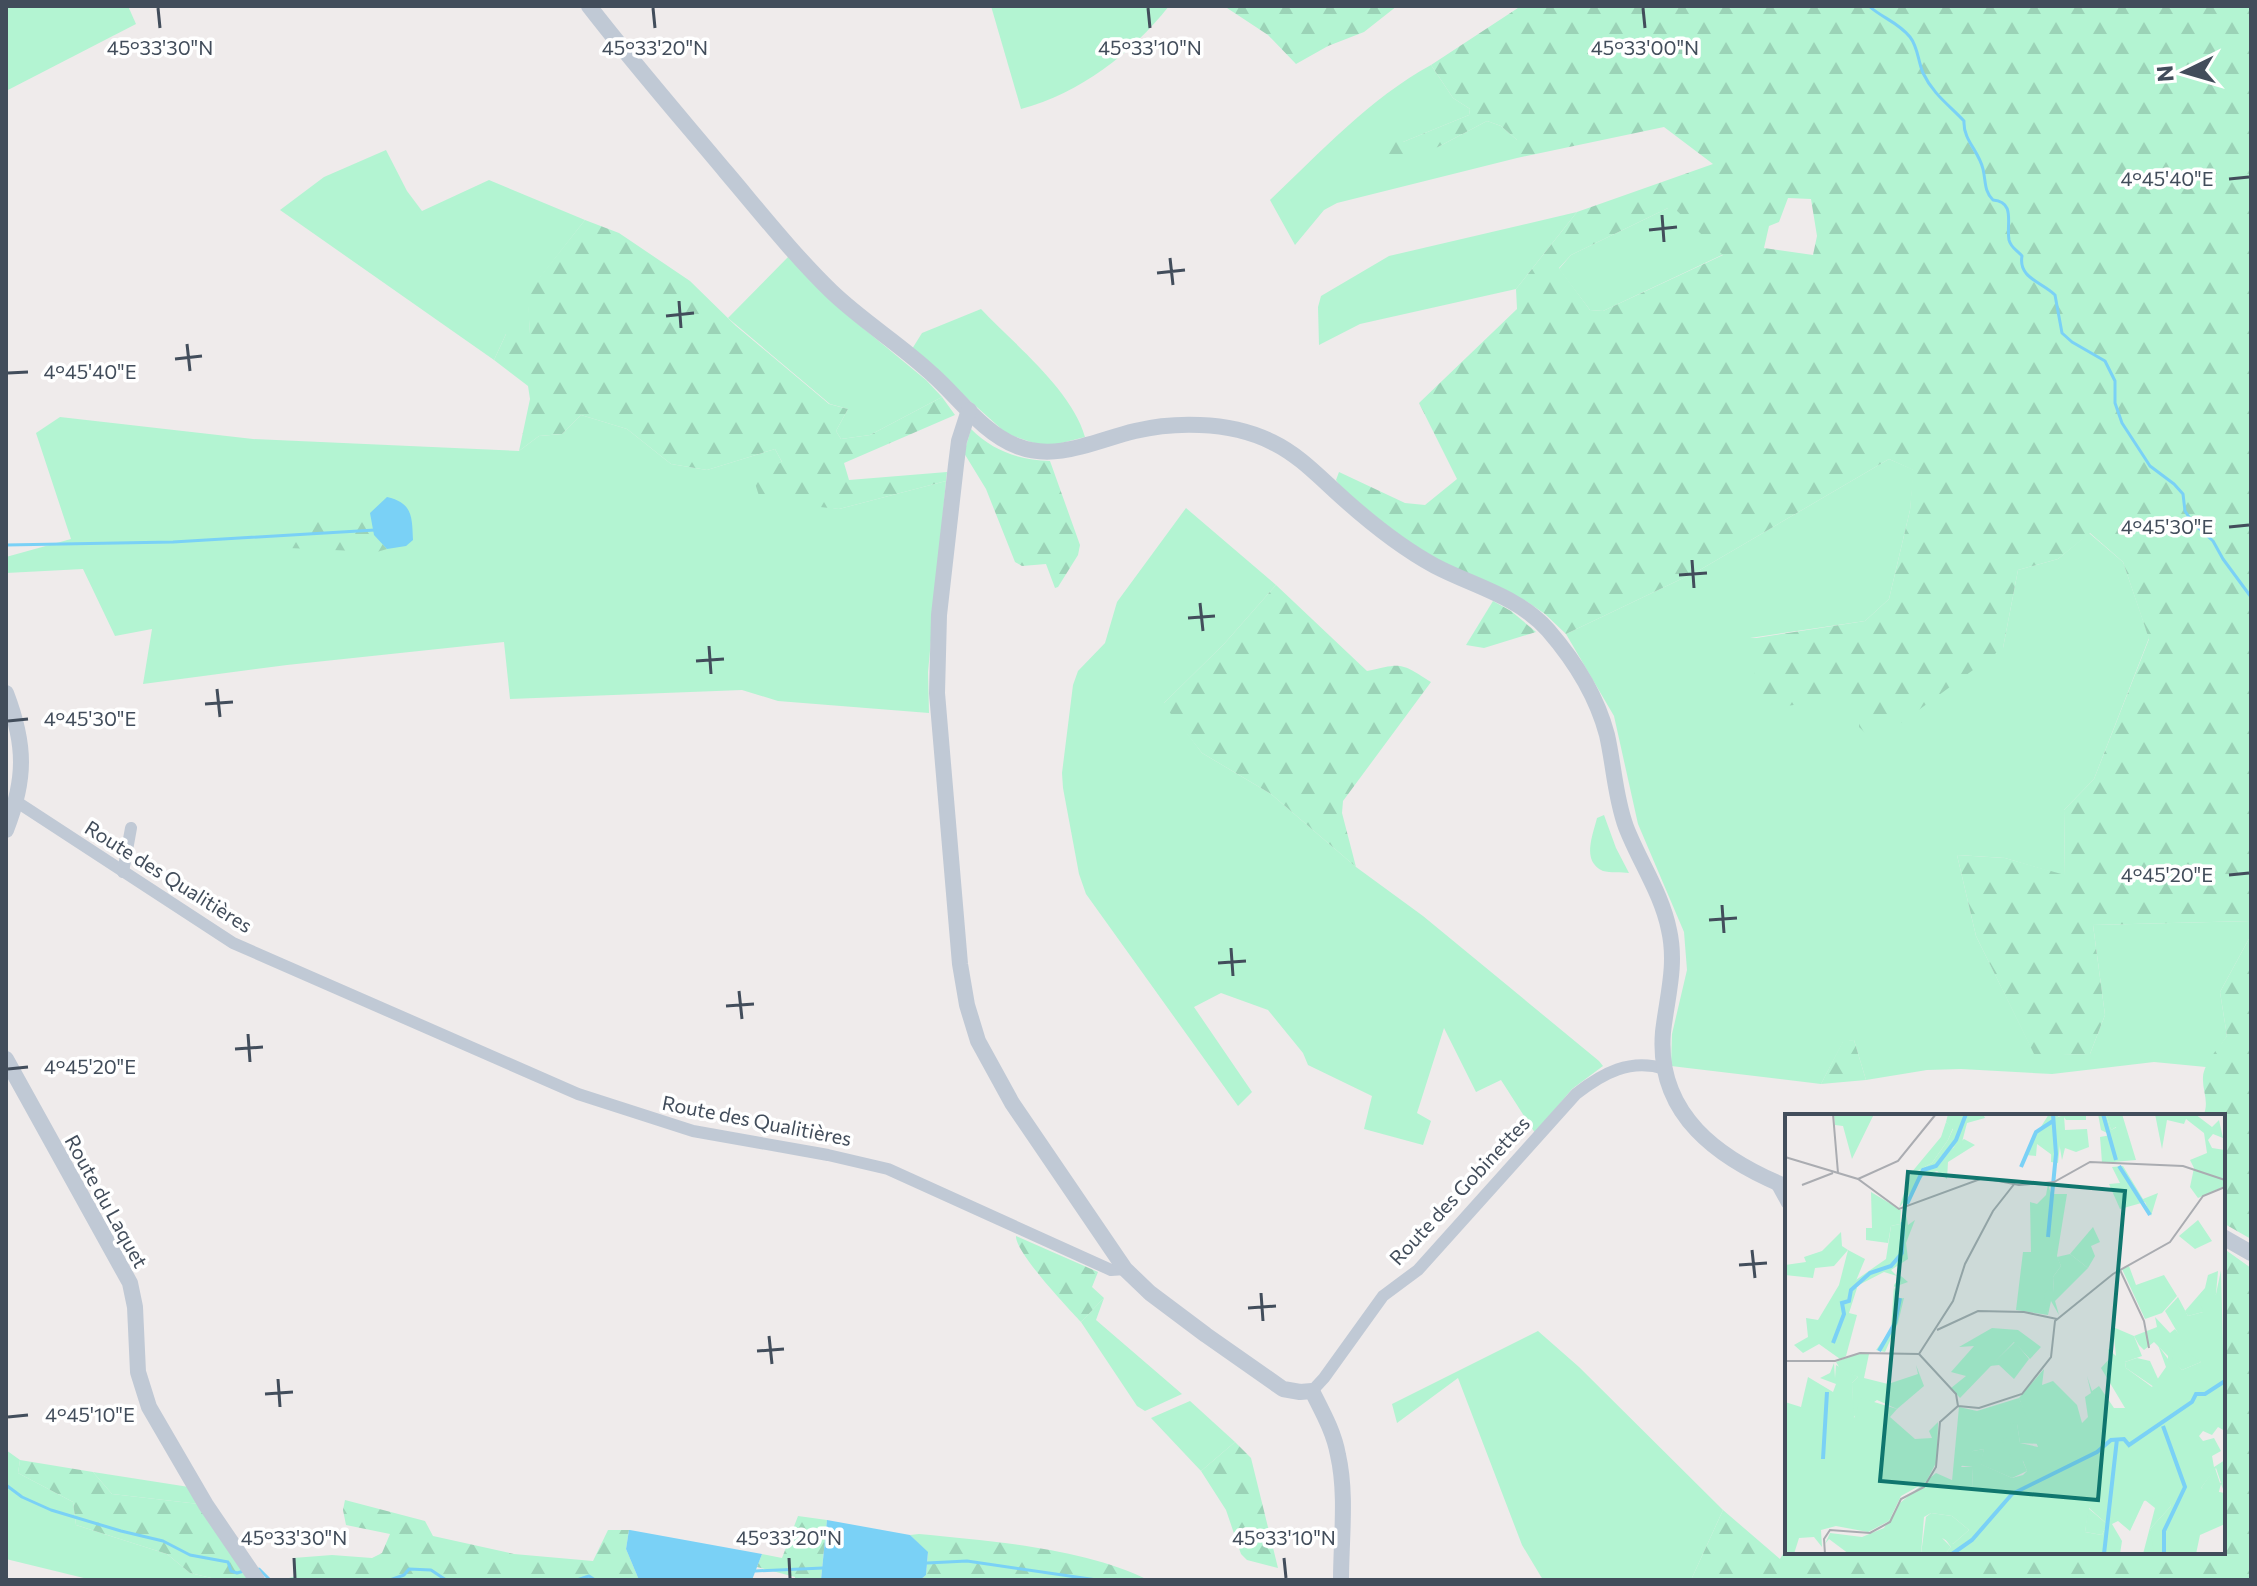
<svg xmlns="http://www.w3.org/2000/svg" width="2257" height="1586" font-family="Commissioner,sans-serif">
	<defs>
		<pattern id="forest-firs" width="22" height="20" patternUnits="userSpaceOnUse" patternTransform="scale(2)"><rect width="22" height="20" fill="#b3f4d2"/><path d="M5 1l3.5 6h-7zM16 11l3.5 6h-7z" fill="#9bd3b7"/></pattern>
	</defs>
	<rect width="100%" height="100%" fill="#efebeb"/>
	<!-- grass -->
	<g fill="#b3f4d2">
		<polygon points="6,6 128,6 136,24 6,91"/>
		<path d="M991 6H1169C1131 54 1080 93 1021 109Z"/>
		<path d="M1431 65 1453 98 1470 109 1469 115 1403 142 1366 147H1438L1487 121 1501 126 1517 140V158L1337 203 1324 210 1295 245 1270 200C1322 151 1369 99 1431 65Z"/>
		<polygon points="386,150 407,191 422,211 489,180 585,220 528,293 530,334 506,334 494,360 280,210 324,177"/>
		<polygon points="1668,208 1675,208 1724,254 1603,311 1590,310 1559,269 1571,255"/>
		<polygon points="1577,212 1516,289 1360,324 1319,345 1318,307 1321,296 1389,256"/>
		<polygon points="789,256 846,314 926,380 942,397 870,435 841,439 836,431 848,409 830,404 728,318"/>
		<path d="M981 309C1015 345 1072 390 1085 437L1046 447 1007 434 912 349 922 333Z"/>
		<polygon points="581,415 627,429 671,464 707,470 775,449 782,462 793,502 839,509 946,481 928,672 929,713 778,701 742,690 510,699 504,642 287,665 143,684 152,629 115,636 83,569 6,573 6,557 71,539 36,433 60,417 253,439 519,451 539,436 562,434"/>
		<polygon points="1889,459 1914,470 1910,510 1889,599 1865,621 1750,638 2003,648 2018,570 2058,559 2089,533 2123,562 2149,638 2094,779 2064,810 2065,876 2005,858 1957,855 1976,936 2035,1055 2090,1054 2105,1015 2093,925 2251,921 2251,935 2220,992 2227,1036 2206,1067 2154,1062 2052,1074 1961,1069 1927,1070 1866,1080 1854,1040 1843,1042 1821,1084 1671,1066 1672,1034 1687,970 1684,932 1638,824 1614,716 1566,634 1698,571"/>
		<polygon points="1186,508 1276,585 1224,644 1164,703 1202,753 1271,794 1356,867 1423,916 1599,1061 1603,1066 1572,1089 1535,1133 1501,1080 1476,1092 1444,1028 1417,1113 1431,1121 1423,1145 1364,1129 1372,1096 1308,1065 1303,1053 1268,1010 1221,993 1194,1007 1252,1092 1238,1106 1086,894 1079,874 1063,788 1062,773 1073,685 1078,671 1105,643 1117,602"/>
		<path d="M1604 815 1616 848 1629 873C1622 872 1610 873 1603 871 1581 861 1593 835 1597 818Z"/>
		<polygon points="1104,1298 1096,1320 1182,1394 1145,1411 1137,1406 1081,1322"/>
		<polygon points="1538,1331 1579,1367 1723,1510 1691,1580 1543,1580 1522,1545 1458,1378 1397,1423 1392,1404"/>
		<polygon points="1190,1401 1235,1442 1201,1471 1151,1418"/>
		<polygon points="6,1450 20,1460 18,1473 73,1502 76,1525 167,1554 190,1573 220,1580 92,1580 6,1559"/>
		<polygon points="93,1472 189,1487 199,1504 112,1494"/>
	</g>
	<!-- forest -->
	<g fill="url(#forest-firs)" fill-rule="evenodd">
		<polygon points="1224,6 1397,6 1364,32 1328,46 1296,64 1268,35"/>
		<path d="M1521 6H2251V921L2093 925 2105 1015 2090 1054 2035 1056 1976 936 1957 855 2005 858 2065 875 2064 810 2094 779 2149 639 2123 562 2090 533 2058 559 2018 570 2003 648 1875 742 1859 727 1861 695 1760 710 1750 639 1865 621 1889 599 1910 510 1913 470 1889 459 1698 571 1566 634 1545 614 1526 601 1440 563 1413 547 1343 490 1336 480 1339 472 1405 503 1425 505 1457 479 1419 403 1517 309 1516 289 1577 212 1713 164 1664 127 1517 158V140L1501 126 1487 121 1438 147 1394 161 1368 160 1365 147 1383 135 1403 142 1469 115 1470 109 1453 98 1431 65ZM1788 198 1811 199 1817 236 1813 255 1764 248 1769 226 1779 222ZM1668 208 1675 209 1723 255 1603 311 1590 310 1559 268 1571 255Z"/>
		<polygon points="585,220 619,233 690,281 736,326 829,404 848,409 836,431 841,439 870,435 942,397 955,415 844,463 849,480 947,472 946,481 839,509 820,507 811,519 799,518 792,502 760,499 753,477 782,462 775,449 707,470 671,464 627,429 581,415 562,434 539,436 519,451 530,399 528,386 494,360 506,334 530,333 527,293"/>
		<path d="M971 429C993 451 1019 460 1050 461L1080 545 1078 555 1058 587 1055 588 1046 564 1022 566 1015 562 986 489 964 453Z"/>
		<polygon points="370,513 374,535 387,549 377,552 289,548 284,533 288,523"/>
		<path d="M1276 585 1367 671C1402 663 1400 662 1431 682L1343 801 1342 813 1356 867 1271 794 1202 753 1163 704 1224 644Z"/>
		<polygon points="1493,601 1511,611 1536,632 1484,648 1466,645"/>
		<path d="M2251 935V1239L2223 1223V1116H2203C2210 1102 2202 1091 2203 1077 2204 1063 2219 1047 2227 1036L2220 992Z"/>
		<polygon points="1854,1040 1866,1080 1821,1084 1843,1041"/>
		<path d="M1016 1236 1098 1272 1092 1287 1104 1298 1081 1322C1067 1307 1015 1252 1016 1236Z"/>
		<polygon points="2223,1248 2251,1268 2251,1580 1691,1580 1723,1510 1780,1559 1787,1547 1787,1552 2223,1552"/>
		<polygon points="1235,1442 1251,1458 1278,1568 1247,1560 1241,1554 1226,1510 1201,1471"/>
		<polygon points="20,1460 93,1472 112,1494 199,1504 251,1580 220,1580 190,1573 167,1554 76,1525 73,1502 18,1473"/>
		<polygon points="345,1500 425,1521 433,1536 514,1554 593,1561 608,1530 629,1530 626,1549 639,1580 282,1580 296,1576 293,1558 332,1555 372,1558 382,1553 390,1534 346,1525 343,1510"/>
		<polygon points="798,1516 827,1520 821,1580 795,1580 795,1577 757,1567 762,1554 782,1558"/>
		<path d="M919 1534C990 1541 1084 1548 1148 1580H920L926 1575 928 1553 910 1535Z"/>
	</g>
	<!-- water -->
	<g fill="#7ad1f6">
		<path d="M387 497C413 503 412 517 413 540L406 546 387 549 374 535 370 513Z"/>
		<polygon points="827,1520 910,1535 928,1552 926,1575 920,1580 821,1580"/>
		<polygon points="629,1530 630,1530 762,1554 752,1580 639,1580 626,1549"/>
	</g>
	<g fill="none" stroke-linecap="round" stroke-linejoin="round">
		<!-- stream -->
		<g stroke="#7ad1f6" stroke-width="3">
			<path d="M1869 6C1882 18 1898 22 1910 37 1918 47 1918 61 1923 73 1933 94 1949 105 1964 121 1963 140 1979 151 1983 169 1986 182 1984 191 1993 200 2016 202 2006 224 2009 240 2011 248 2017 250 2022 256 2018 278 2042 282 2055 295L2062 333 2072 342 2105 361 2115 381V403L2122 423 2150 466 2174 484 2183 494 2185 511 2193 523 2213 541 2223 559 2251 597"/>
			<polyline points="6,545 173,542 375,530"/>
			<polyline points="6,1485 22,1497 51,1510 121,1531 163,1541 190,1555 228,1562 231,1571 237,1573 244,1571"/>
			<polyline points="927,1563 967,1561 1097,1580"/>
			<polyline points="259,1569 270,1580"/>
			<polyline points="755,1571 823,1568"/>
			<polyline points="390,1580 404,1575 409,1569 431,1570 446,1580"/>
			<polyline points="577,1580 589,1576 595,1580"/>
		</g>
		<!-- minor -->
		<g stroke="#c0c9d5" stroke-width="12">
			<polyline points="17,802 233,943 578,1094 693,1131 828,1155 888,1169 1111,1270 1125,1269"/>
			<polyline points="123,872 131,828"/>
			<polyline points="1776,1183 1787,1203"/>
			<path d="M1312 1391 1324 1378 1383 1296 1418 1270 1576 1094C1603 1073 1630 1058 1665 1069"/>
		</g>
		<!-- tertiary -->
		<g stroke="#c0c9d5" stroke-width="16">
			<path d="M589 6C633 63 680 117 726 172 760 212 793 254 831 291 862 321 900 344 932 374 959 398 983 433 1017 446 1056 462 1097 440 1135 431 1156 426 1178 424 1200 425 1225 426 1250 431 1272 442 1301 456 1321 479 1345 500 1373 525 1402 548 1435 566 1473 586 1518 596 1548 630 1574 660 1597 697 1607 735 1614 766 1615 797 1626 827 1639 861 1662 894 1669 930 1677 965 1667 997 1663 1032 1656 1115 1719 1159 1787 1187"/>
			<path d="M969 410 959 441 956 465 939 615 937 693 960 964 967 1005 978 1041 1012 1103 1125 1269 1150 1293 1206 1335 1283 1389 1300 1392 1312 1391C1322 1411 1334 1432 1338 1455 1347 1494 1341 1540 1341 1580"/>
			<path d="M6 693C26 745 26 779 6 830"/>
			<polyline points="6,1059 130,1283 135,1307 138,1372 149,1407 206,1505 257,1580"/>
			<polyline points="2223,1237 2251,1253"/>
		</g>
	</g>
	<!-- ticks -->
	<path fill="none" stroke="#424d5b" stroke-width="3" d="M158 8 160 28M653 8 655 28M1148 8 1150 28M1643 8 1645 28M2229 179 2249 177M1662 215 1664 242M1649 230 1677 227M1170 258 1173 285M1157 273 1185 270M679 301 681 328M666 316 694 313M187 344 190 371M175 359 202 356M8 373 28 372M2229 527 2249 525M1692 560 1694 588M1679 575 1707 573M1200 603 1203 631M1188 618 1215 616M709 646 711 674M696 661 724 659M217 689 220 717M205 704 233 702M8 721 28 719M2229 875 2249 873M1722 905 1724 933M1709 920 1737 918M1231 948 1233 976M1218 963 1246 961M739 991 742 1019M726 1006 754 1004M248 1034 250 1062M235 1049 263 1047M8 1069 28 1067M1752 1250 1755 1278M1739 1265 1767 1263M1261 1293 1263 1321M1248 1308 1276 1306M769 1336 772 1364M757 1351 784 1349M278 1379 280 1407M265 1394 293 1392M8 1417 28 1415M294 1558 295 1578M789 1558 790 1578M1284 1558 1286 1578"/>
	<g text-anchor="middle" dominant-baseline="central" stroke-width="7" stroke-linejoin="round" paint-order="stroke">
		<!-- street labels -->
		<g font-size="20" fill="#424d5b" stroke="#fff">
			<text transform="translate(169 876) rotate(32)">Route des Qualitières</text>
			<text transform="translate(757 1120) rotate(11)">Route des Qualitières</text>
			<text transform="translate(1459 1190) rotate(-47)">Route des Gobinettes</text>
			<text transform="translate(107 1201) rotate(61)">Route du Laquet</text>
		</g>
	</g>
	<!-- overview -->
	<g transform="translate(1785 1114)">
		<rect width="440" height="440" fill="#efebeb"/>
		<path d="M49 0H89L67 45 58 12 50 11ZM321 0H337L351 46 317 49 316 35 323 34 330 42 331 27V13L326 16ZM279 1 280 16 302 15 304 33 291 38 280 34 277 46 270 4ZM161 8 168 14 163 26 147 49 132 57H139L179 25 190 31 163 48 162 65 152 57 138 62 114 94 126 59 156 23ZM268 10 267 41 252 30 251 42 241 41 253 19ZM338 52 358 85 373 79 366 102 360 88 335 95 324 70 335 69 327 53ZM263 70 266 80H282L272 142 276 152 268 163 269 178 261 183 263 201 231 196 238 138H246L245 88 252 90 261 81ZM86 78 116 96 115 110 106 112 103 129 81 126V114H87ZM413 106 427 127 410 135 394 122ZM308 113 315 128 306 132 310 142 303 154 285 140ZM63 136 80 145 68 174H72L64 199 72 201 61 242 55 245 34 230 18 239 9 231 23 223 21 204 33 206 54 171ZM344 152 351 171 379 161 392 182 377 199 360 205 337 155ZM433 157 431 180 418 198 403 202 400 197 420 174 423 161ZM370 203 385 219 390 215 416 248 397 256 369 228 359 236 354 231 349 222 372 213ZM207 214 233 216 256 233 245 245 229 228 175 284 166 274 181 262 166 258 189 232 174 233ZM72 240H84L79 264 103 270 133 260 131 251 139 272 112 295 92 286 68 303 67 269 73 263 56 256 51 248ZM352 244 365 247 374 267 369 273 341 254 340 248ZM234 284 255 330 235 329 232 310H222L242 357 227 364 195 350 199 335 188 337 176 353H188L187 376 171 370 167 367 174 293 192 297ZM430 354 435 369 440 367V380L436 370 433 381 416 374ZM381 379 386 392 365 415 376 440H358L370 394 360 386ZM303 394 322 410 317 421 300 418ZM146 399 167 402 184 416 168 430 157 424 166 433 160 440H136L141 403Z" fill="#b3f4d2"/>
		<path d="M163 0H198L200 4 182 9 176 32 166 33 149 54 132 57 147 49 163 26 168 15 161 8ZM264 0H301V6H281L277 0 271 4 276 21 273 49 266 48 267 11 242 35ZM313 0H321L326 16 332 13 333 42 316 35 315 23 326 21 316 16ZM370 0H410L427 13 434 6 438 24 428 20 423 26 427 34 440 36V72L413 84 405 73 409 54 405 46 422 39 419 19 401 5 399 10 382 6 377 35ZM120 94 123 111 130 106 121 129 123 145 106 156 112 162 99 158 68 174V168L101 145 106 112 115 110ZM56 118 57 132 63 136 49 152 30 154 28 164 0 161V151L21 148 19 143 37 137ZM285 140 303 154 270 187 274 201 266 187 263 201 259 180 263 175 269 178 268 163 276 152 272 143ZM436 156 440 317 433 313 427 321 418 317 414 322 418 327 429 324 436 337 427 342 429 353 440 346V367L436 369 431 354 416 374 439 379 440 410 415 421 411 440 369 438 365 415 386 392 380 380 359 387 345 417 333 407 327 410 337 427 335 440H160L166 433 158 422 168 430 184 416 167 402 146 399 139 403 136 440H64L44 425 40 430 45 419 77 423 99 414 115 389 151 359 187 375 188 353 171 351V343L188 337 199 335 196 350 227 364 238 361 242 357 238 347 227 344 216 325 222 323V310L232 309 235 329 253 333 234 284 259 255 257 271 268 267 292 291 297 309 303 303 300 283 306 279 302 262 307 277 314 272 329 294H340L316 254 324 245 323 235 331 242 328 213 349 222 357 242 340 248 341 254 367 273 381 253 373 231 383 245V232L390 235 387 244 397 256 416 248 405 240 380 197 393 183 403 202 418 198 415 188 431 180ZM304 394 322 410 317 421 300 418ZM116 162 123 168 109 173 113 185 119 184 113 209 100 238 91 236 106 215 109 171ZM230 228 244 245 229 265 214 251 205 252ZM49 249 50 264 51 251 73 263 67 269 69 304 76 284 112 295 105 303 130 325 147 324 144 317 153 308 152 347 141 368 116 382 104 407 83 418 51 412 36 416 37 433 29 423 14 424 9 440H0V288L16 293 23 263 48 278 51 270 35 264 45 259Z" fill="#b3f4d2" fill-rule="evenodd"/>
		<path fill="none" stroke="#7ad1f6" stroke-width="4" d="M318 0 331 46M334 52 365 101M236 53 251 18 268 7M122 90 138 56 151 52 171 26 181 0M263 123 271 40 268 0M48 229 59 200 57 189 64 187 66 176 85 159 106 152 117 139 118 108M94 237 110 209 115 184M378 312 400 373 379 417V440M38 345 42 278M167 440 187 426 227 380 312 338 326 326 339 325 344 331 407 288 411 280H420L440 267M319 440 332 325"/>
		<path fill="none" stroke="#aaacb1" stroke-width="2" d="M48 0 53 59M0 43 73 65 114 95 198 64 234 71 269 68 305 48 398 52 440 66M73 65 113 47 151 0M17 71 48 59M335 156 359 207 364 234M152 216 193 197 239 198 272 205M134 240 168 187 180 150 208 97 230 69M134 240 171 280 173 292M0 247H50L75 239 134 240M173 292 194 294 237 280 266 243 270 207 328 160 385 128 418 82 440 73M40 440 39 425 45 416 85 419 105 408 116 385 139 373 151 353 155 308 173 292"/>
		<path fill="#0f766e" fill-opacity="0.15" stroke="#0f766e" stroke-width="4" d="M123 58 340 77 313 386 95 367Z"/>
		<rect width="440" height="440" fill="none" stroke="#424d5b" stroke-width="4"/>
	</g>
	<g font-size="20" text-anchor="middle" fill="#424d5b" stroke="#fff" stroke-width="7" stroke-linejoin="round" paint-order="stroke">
		<text x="160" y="55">45°33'30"N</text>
		<text x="655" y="55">45°33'20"N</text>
		<text x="1150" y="55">45°33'10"N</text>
		<text x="1645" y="55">45°33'00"N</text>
		<text x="2167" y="186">4°45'40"E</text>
		<text x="90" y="379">4°45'40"E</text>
		<text x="2167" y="534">4°45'30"E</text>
		<text x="90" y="726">4°45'30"E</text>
		<text x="2167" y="882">4°45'20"E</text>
		<text x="90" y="1074">4°45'20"E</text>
		<text x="90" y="1422">4°45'10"E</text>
		<text x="294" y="1545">45°33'30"N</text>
		<text x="789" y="1545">45°33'20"N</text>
		<text x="1284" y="1545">45°33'10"N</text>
	</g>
	<!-- border -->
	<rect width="2257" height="1586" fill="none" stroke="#424d5b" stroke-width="16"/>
	<!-- north arrow -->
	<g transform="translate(2185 72) rotate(265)" stroke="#ffffff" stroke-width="6" paint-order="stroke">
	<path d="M0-6L14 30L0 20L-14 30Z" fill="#424d5b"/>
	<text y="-12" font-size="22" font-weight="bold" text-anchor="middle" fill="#424d5b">N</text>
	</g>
</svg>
